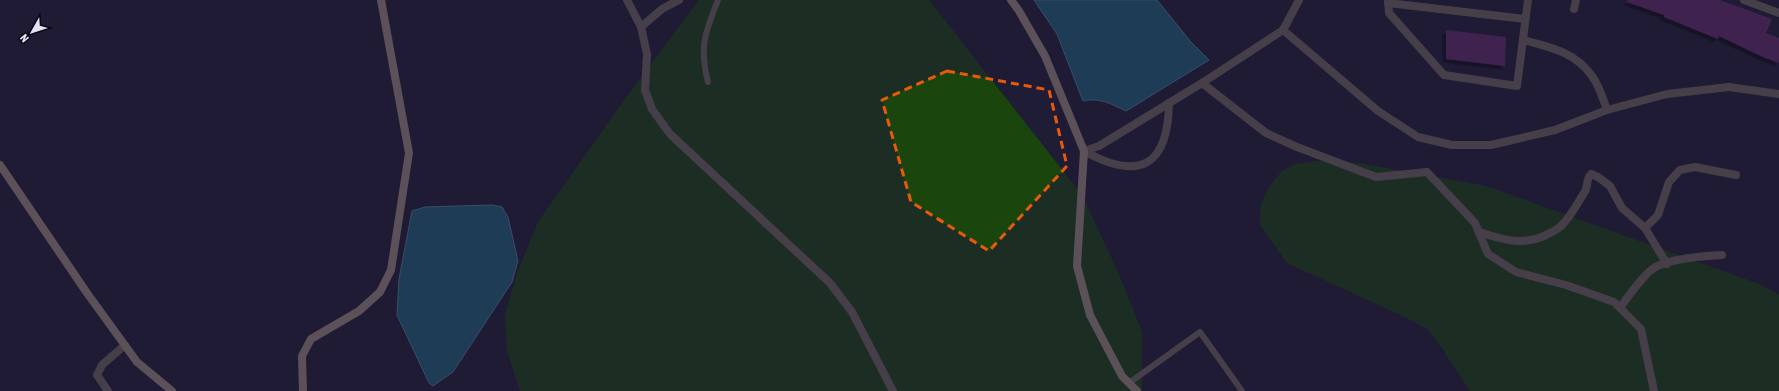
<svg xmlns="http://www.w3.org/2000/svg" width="1779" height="391" font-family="'Asap Condensed',sans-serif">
	<defs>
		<filter id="shadow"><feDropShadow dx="-3.5" dy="3.5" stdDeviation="0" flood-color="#0009"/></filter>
	</defs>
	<rect width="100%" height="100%" fill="#1f1c35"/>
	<!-- green -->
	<g fill="#1a460e">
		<polygon points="699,0 929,0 1082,195 1118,272 1142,332 1142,391 520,391 507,350 505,315 516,276 538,222 622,103"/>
		<polygon points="1326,160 1358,163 1486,186 1759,284 1779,295 1779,391 1470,391 1441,347 1428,329 1405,317 1287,263 1260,225 1261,204 1269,187 1282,171 1296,164"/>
	</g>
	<!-- water -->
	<g fill="#1e647c" stroke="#598aa0">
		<path d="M1034 0H1157L1191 42 1209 60 1126 111C1111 104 1100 97 1083 101L1057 34Z"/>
		<polygon points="492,205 502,207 508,217 518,261 512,282 453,372 433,386 429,383 397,315 399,279 412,211 425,207"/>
	</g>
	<!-- building -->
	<g fill="#692b6f" filter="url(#shadow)">
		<polygon points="1628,0 1720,0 1772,19 1766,33 1779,38 1779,63 1763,57 1719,36 1718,39 1664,17 1664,15 1627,2"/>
		<polygon points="1446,30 1506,37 1505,66 1446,59"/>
	</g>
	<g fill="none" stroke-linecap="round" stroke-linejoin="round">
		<!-- lane -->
		<g stroke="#766860" stroke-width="6">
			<path d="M708 82C699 46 705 33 718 0"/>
			<polyline points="1129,383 1200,332 1242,391"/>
		</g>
		<!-- street -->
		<g stroke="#766860" stroke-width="8">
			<polyline points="627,0 641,27 647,54 645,90 652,109 670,134 830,283 852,312 893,391"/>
			<polyline points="1388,0 1389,13 1444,75 1517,86 1528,0"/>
			<polyline points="1744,0 1779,13"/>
			<polyline points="1388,3 1525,19"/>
			<polyline points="1574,9 1576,0"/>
			<polyline points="641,27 662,9 679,0"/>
			<polyline points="1283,30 1378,111 1418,137 1452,145 1491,145 1555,130 1607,110 1667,94 1729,87 1779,94"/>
			<path d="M1523 40C1550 47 1575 52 1592 76 1599 85 1603 99 1607 110"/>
			<polyline points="1202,83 1266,133 1297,147 1376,177 1427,172 1475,223 1488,254 1516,272 1566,285 1614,302 1641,329 1654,391"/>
			<polyline points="1084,151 1099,146 1202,83 1283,30 1299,0"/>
			<path d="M1084 151C1138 181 1168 168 1169 103"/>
			<polyline points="1645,228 1658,215 1669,182 1680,170 1695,167 1736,175"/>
			<path d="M1479 232C1503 240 1526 247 1550 233 1554 231 1558 229 1561 226 1570 218 1577 204 1584 193 1589 187 1585 180 1591 174L1598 177 1610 186 1622 208 1645 228 1667 264"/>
			<path d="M1620 308C1629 295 1638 282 1650 271 1663 259 1703 256 1722 255"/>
			<polyline points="108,391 97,375 102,365 125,345"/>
		</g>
		<!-- secondary -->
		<g stroke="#a89285" stroke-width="8">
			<polyline points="1011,0 1019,11 1045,56 1084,151 1077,266 1090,315 1122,376 1137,391"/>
			<polyline points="0,165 87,293 137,362 172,391"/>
			<polyline points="303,391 302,356 311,339 359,311 380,292 391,270 409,153 381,0"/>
		</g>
	</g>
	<!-- marked area -->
	<path d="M0 0H1779V391H0ZM947 71 1049 90 1067 166 989 251 911 202 882 100Z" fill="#1f1c35" fill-opacity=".55" fill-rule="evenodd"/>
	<path fill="none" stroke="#e8590c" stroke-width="3" stroke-dasharray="8 5" stroke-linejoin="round" d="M947 71 1049 90 1067 166 989 251 911 202 882 100Z"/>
	<!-- north arrow -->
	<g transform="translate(32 32) rotate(231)" stroke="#090813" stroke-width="3" paint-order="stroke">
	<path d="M0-3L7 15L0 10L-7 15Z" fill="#e3e2f4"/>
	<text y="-6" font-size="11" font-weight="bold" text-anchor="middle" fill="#e3e2f4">N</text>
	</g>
</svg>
